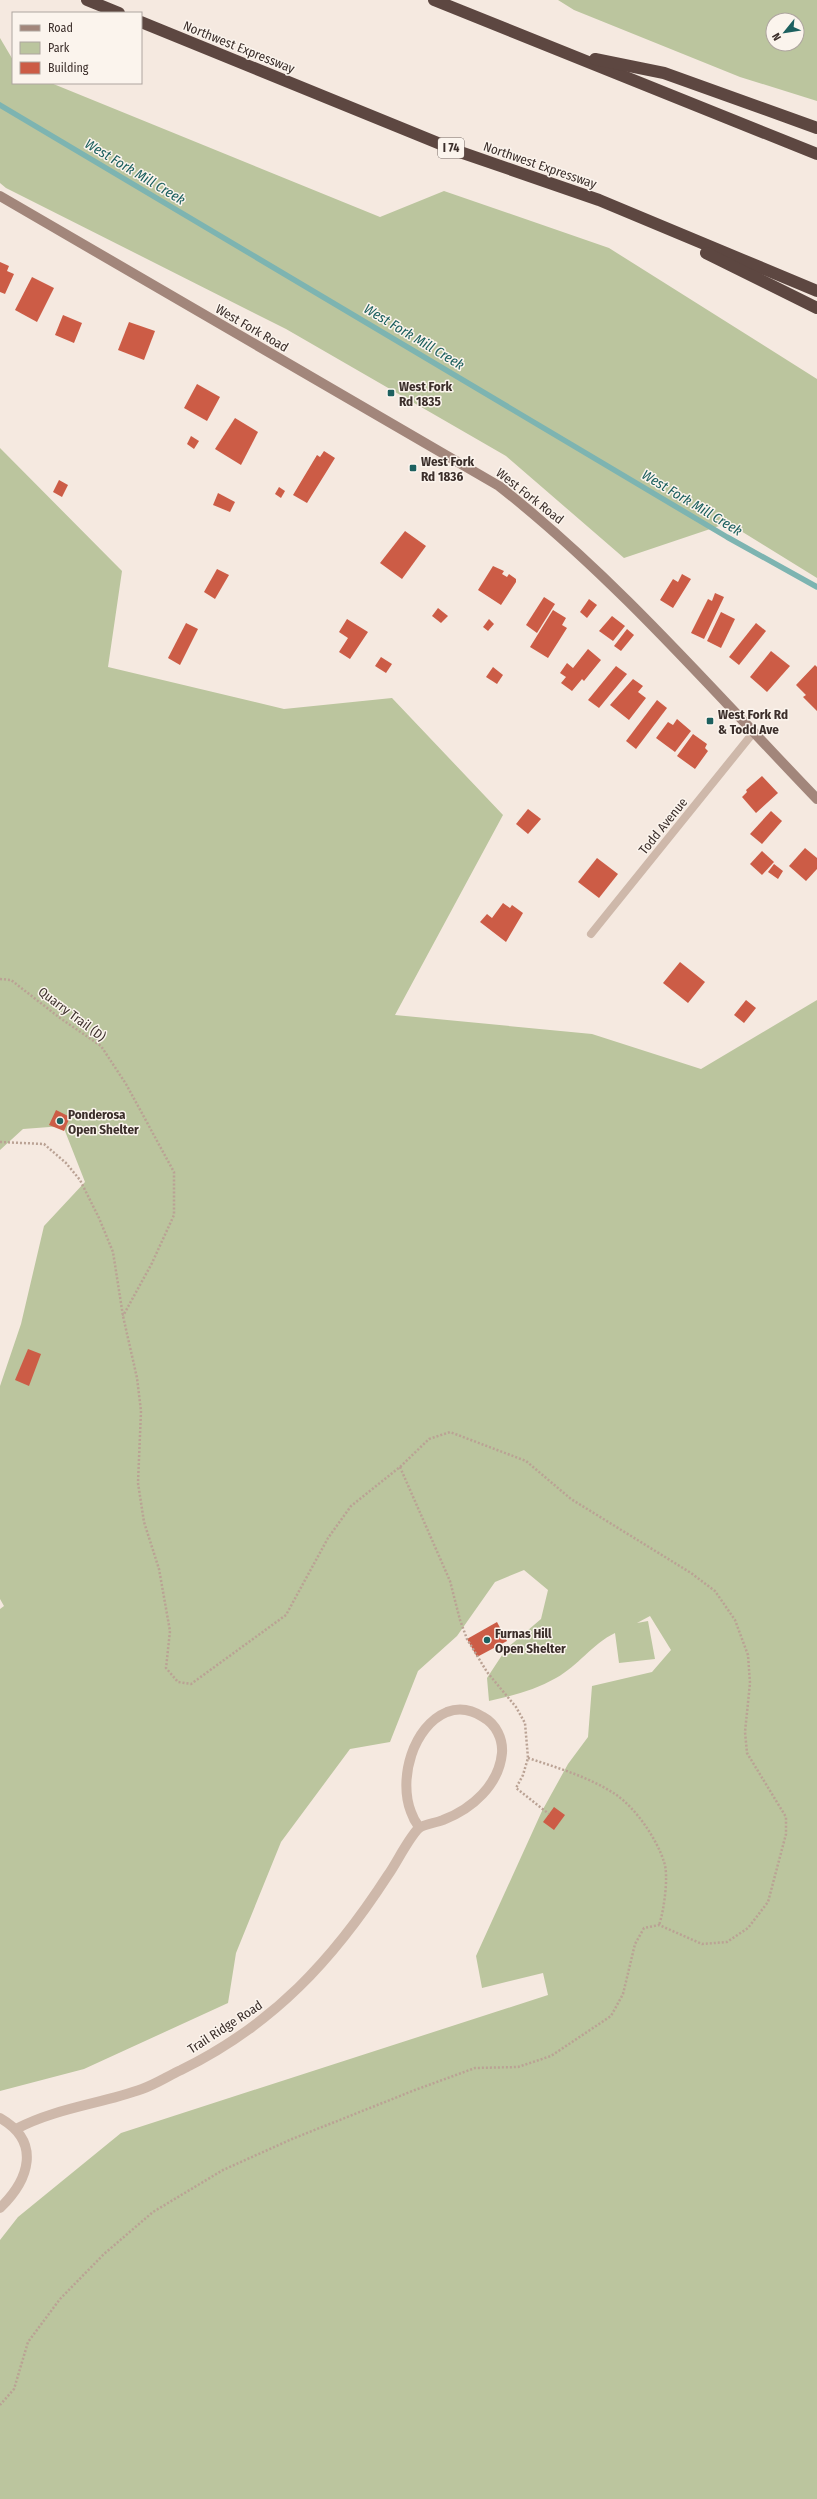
<svg xmlns="http://www.w3.org/2000/svg" width="817" height="2499" font-family="'Fira Sans Condensed',sans-serif">
	<rect width="100%" height="100%" fill="#f5e9e0"/>
	<!-- green -->
	<g fill="#bbc59e" fill-rule="evenodd">
		<path d="M558 0H817V101L740 77 574 10ZM773 20H797V44H773Z"/>
		<polygon points="0,38 13,60 13,83 51,83 380,217 444,191 609,248 817,379 817,578 728,523 624,558 506,456 286,329 6,188 0,183"/>
		<path d="M0 448 122 571 108 667 284 709 392 698 503 815 395 1015 592 1034 701 1069 817 1000V2499H0V2240L18 2217 121 2133 548 1995 543 1973 482 1988 476 1956 542 1811 568 1764 588 1737 592 1686 652 1672 671 1650 650 1616 637 1623 648 1621 655 1659 619 1663 615 1633C592 1644 578 1666 556 1678 535 1690 512 1696 489 1701L487 1678 506 1649 541 1619 548 1590 524 1570 495 1582 457 1636 418 1671 390 1742 350 1749 281 1842 236 1953 228 2003 84 2069 0 2091V1609L4 1606 0 1599V1386L21 1324 44 1226 85 1182 63 1126 23 1129 0 1150Z"/>
	</g>
	<g fill="none" stroke-linecap="round" stroke-linejoin="round">
		<!-- stream -->
		<polyline stroke="#7db4b1" stroke-width="5.5" points="0,105 727,537 817,587"/>
	</g>
	<!-- building -->
	<g fill="#cc5c46">
		<polygon points="0,262 9,266 7,271 14,274 5,294 0,292"/>
		<polygon points="32,277 54,288 37,322 15,310"/>
		<polygon points="63,315 82,323 74,343 55,335"/>
		<polygon points="129,322 155,331 144,360 118,350"/>
		<polygon points="197,384 220,397 207,421 184,408"/>
		<polygon points="235,418 258,432 241,465 215,449"/>
		<polygon points="191,436 199,441 194,449 187,444"/>
		<polygon points="324,451 335,458 307,503 293,495 317,455 320,457"/>
		<polygon points="59,480 68,485 62,497 53,492"/>
		<polygon points="279,487 285,491 281,498 275,494"/>
		<polygon points="218,493 235,502 230,512 213,505"/>
		<polygon points="405,531 426,546 402,579 380,563"/>
		<polygon points="493,566 504,571 502,574 507,577 509,574 516,579 516,582 501,605 478,590"/>
		<polygon points="217,569 229,575 215,599 204,592"/>
		<polygon points="682,574 691,579 673,608 660,600 673,579 678,582"/>
		<polygon points="715,593 724,597 704,639 691,633 708,599 712,601"/>
		<polygon points="544,597 555,604 537,633 526,625"/>
		<polygon points="589,599 597,605 587,618 580,612"/>
		<polygon points="438,608 448,616 441,623 432,616"/>
		<polygon points="553,610 566,618 562,625 567,628 548,658 530,647"/>
		<polygon points="721,612 735,619 721,648 707,641"/>
		<polygon points="612,616 625,626 613,641 599,631"/>
		<polygon points="347,619 368,632 350,659 339,652 348,638 339,632"/>
		<polygon points="489,619 494,624 488,631 483,627"/>
		<polygon points="186,623 198,629 180,665 168,658"/>
		<polygon points="756,623 766,631 739,665 729,657"/>
		<polygon points="627,629 634,635 621,651 614,646"/>
		<polygon points="588,649 601,660 584,681 582,679 572,691 561,683 566,677 560,673 567,663 573,668"/>
		<polygon points="771,651 790,666 767,692 750,677"/>
		<polygon points="381,657 392,664 386,673 375,666"/>
		<polygon points="815,665 817,667 817,711 803,697 806,695 796,685"/>
		<polygon points="616,666 627,674 599,708 588,700"/>
		<polygon points="493,667 503,675 497,684 486,677"/>
		<polygon points="633,679 643,686 638,692 646,698 629,720 610,705"/>
		<polygon points="657,700 667,708 636,749 626,741"/>
		<polygon points="677,719 691,731 675,752 656,738 668,722 673,725"/>
		<polygon points="693,734 707,744 705,748 708,751 695,769 677,756"/>
		<polygon points="762,776 778,793 756,813 742,797 747,792 746,790"/>
		<polygon points="528,809 541,819 528,834 516,824"/>
		<polygon points="771,811 782,821 762,844 750,834"/>
		<polygon points="805,848 817,858 817,869 806,881 789,866"/>
		<polygon points="762,851 774,862 762,875 750,864"/>
		<polygon points="597,858 618,874 599,898 578,882"/>
		<polygon points="774,864 783,871 778,879 768,872"/>
		<polygon points="503,903 510,908 512,905 523,913 506,942 480,922 487,914 492,918"/>
		<polygon points="680,962 705,982 688,1003 663,983"/>
		<polygon points="746,1000 756,1008 744,1023 734,1015"/>
		<polygon points="56,1110 70,1117 64,1131 49,1125"/>
		<polygon points="28,1349 41,1354 29,1386 15,1380"/>
		<polygon points="497,1622 507,1641 477,1657 467,1639"/>
		<polygon points="554,1807 565,1815 554,1830 543,1822"/>
	</g>
	<g fill="none" stroke-linecap="round" stroke-linejoin="round">
		<!-- path -->
		<g stroke="#baa294" stroke-width="2.5" stroke-dasharray="2 2" stroke-linecap="butt">
			<polyline points="0,979 11,980 60,1018 101,1046 126,1084 174,1172 174,1215 152,1263 123,1316"/>
			<polyline points="0,1142 44,1144 66,1163 80,1180 99,1218 113,1252 123,1316 137,1378 141,1411 138,1483 144,1522 159,1569 170,1631 166,1668 178,1682 191,1684 286,1615 328,1538 351,1506 400,1467 429,1439 450,1432 526,1461 571,1499 691,1573 715,1591 735,1620 748,1655 750,1683 745,1732 747,1753 786,1817 786,1834 768,1902 748,1928 727,1942 702,1944 659,1925 644,1928 635,1944 623,1994 611,2016 551,2056 518,2067 475,2068 415,2090 292,2139 223,2170 153,2212 104,2254 60,2299 28,2342 14,2389 0,2405"/>
			<polyline points="400,1467 450,1581 460,1620 467,1639 487,1672 516,1707 525,1723 528,1758 523,1775 516,1788 549,1814"/>
			<path d="M528 1758C558 1768 589 1777 615 1794 635 1807 657 1839 664 1862 669 1875 664 1911 659 1925"/>
		</g>
		<!-- lane -->
		<polyline stroke="#ceb8aa" stroke-width="8" points="591,934 753,733"/>
		<!-- street -->
		<g stroke="#ceb8aa" stroke-width="10">
			<path d="M0 2118C42 2142 29 2180 0 2208"/>
			<path d="M16 2129C56 2108 100 2104 142 2089 156 2084 168 2076 181 2070 273 2025 333 1960 388 1875 396 1864 409 1837 419 1828 424 1824 436 1823 443 1820 472 1809 499 1785 502 1753 503 1739 496 1724 483 1717 472 1710 460 1707 447 1712 413 1726 398 1779 411 1812 413 1818 416 1823 419 1827"/>
		</g>
		<!-- secondary -->
		<path stroke="#a2867b" stroke-width="10" d="M0 196 499 486C616 578 714 692 817 799"/>
		<!-- highway -->
		<g stroke="#5d4741" stroke-width="12">
			<polyline points="87,0 119,13"/>
			<polyline points="434,0 817,154"/>
			<polyline points="141,22 460,152 599,200 817,291"/>
			<polyline points="595,59 664,73 817,128"/>
			<polyline points="706,253 817,308"/>
		</g>
	</g>
	<!-- markers -->
	<g fill="#1d605f" stroke="#fbf4ed" stroke-width="1.5">
		<rect x="387" y="389" width="8" height="8" rx="2"/>
		<rect x="409" y="464" width="8" height="8" rx="2"/>
		<rect x="706" y="717" width="8" height="8" rx="2"/>
		<circle cx="60" cy="1121" r="4"/>
		<circle cx="487" cy="1640" r="4"/>
	</g>
	<g text-anchor="middle" dominant-baseline="central" stroke-width="3" stroke-linejoin="round" paint-order="stroke">
		<!-- shield labels -->
		<rect fill="#fbf4ed" stroke="#756964" stroke-width="1" x="438" y="138" width="26" height="20" rx="3"/>
		<g font-size="12" font-weight="bold" fill="#3b2e2a">
			<text x="451" y="148">I 74</text>
		</g>
		<!-- street labels -->
		<g font-size="13" fill="#3b2e2a" stroke="#fbf4ed">
			<text transform="translate(239 47) rotate(22)">Northwest Expressway</text>
			<text transform="translate(540 165) rotate(19)">Northwest Expressway</text>
			<text transform="translate(252 328) rotate(30)">West Fork Road</text>
			<text transform="translate(530 496) rotate(38)">West Fork Road</text>
			<text transform="translate(663 826) rotate(-51)">Todd Avenue</text>
			<text transform="translate(72 1014) rotate(37)">Quarry Trail (D)</text>
			<text transform="translate(225 2027) rotate(-33)">Trail Ridge Road</text>
		</g>
		<!-- poi labels -->
		<g font-size="13" font-weight="bold" fill="#3b2e2a" stroke="#fbf4ed" text-anchor="start">
			<text x="399" y="386">West Fork<tspan x="399" dy="15">Rd 1835</tspan></text>
			<text x="421" y="461">West Fork<tspan x="421" dy="15">Rd 1836</tspan></text>
			<text x="718" y="714">West Fork Rd<tspan x="718" dy="15">&amp; Todd Ave</tspan></text>
			<text x="68" y="1114">Ponderosa<tspan x="68" dy="15">Open Shelter</tspan></text>
			<text x="495" y="1633">Furnas Hill<tspan x="495" dy="15">Open Shelter</tspan></text>
		</g>
		<!-- water labels -->
		<g font-size="14" font-style="italic" fill="#1d605f" stroke="#fbf4ed">
			<text transform="translate(135 172) rotate(31)">West Fork Mill Creek</text>
			<text transform="translate(414 337) rotate(31)">West Fork Mill Creek</text>
			<text transform="translate(692 503) rotate(31)">West Fork Mill Creek</text>
		</g>
	</g>
	<!-- legend -->
	<rect x="12" y="12" width="130" height="72" fill="#fbf4ed" stroke="#aea59f"/>
	<rect x="20" y="25" width="20" height="6" fill="#a2867b" stroke="#aea59f"/>
	<text x="48" y="32" font-size="12" fill="#3b2e2a">Road</text>
	<rect x="20" y="42" width="20" height="12" fill="#bbc59e" stroke="#aea59f"/>
	<text x="48" y="52" font-size="12" fill="#3b2e2a">Park</text>
	<rect x="20" y="62" width="20" height="12" fill="#cc5c46" stroke="#aea59f"/>
	<text x="48" y="72" font-size="12" fill="#3b2e2a">Building</text>
	<!-- north arrow -->
	<g transform="translate(785 32) rotate(240)"><circle r="19" fill="#fbf4ed" stroke="#aea59f"/>
	<path d="M0-3L7 15L0 10L-7 15Z" fill="#1d605f"/>
	<text y="-6" font-size="11" font-weight="bold" text-anchor="middle" fill="#3b2e2a">N</text>
	</g>
</svg>
